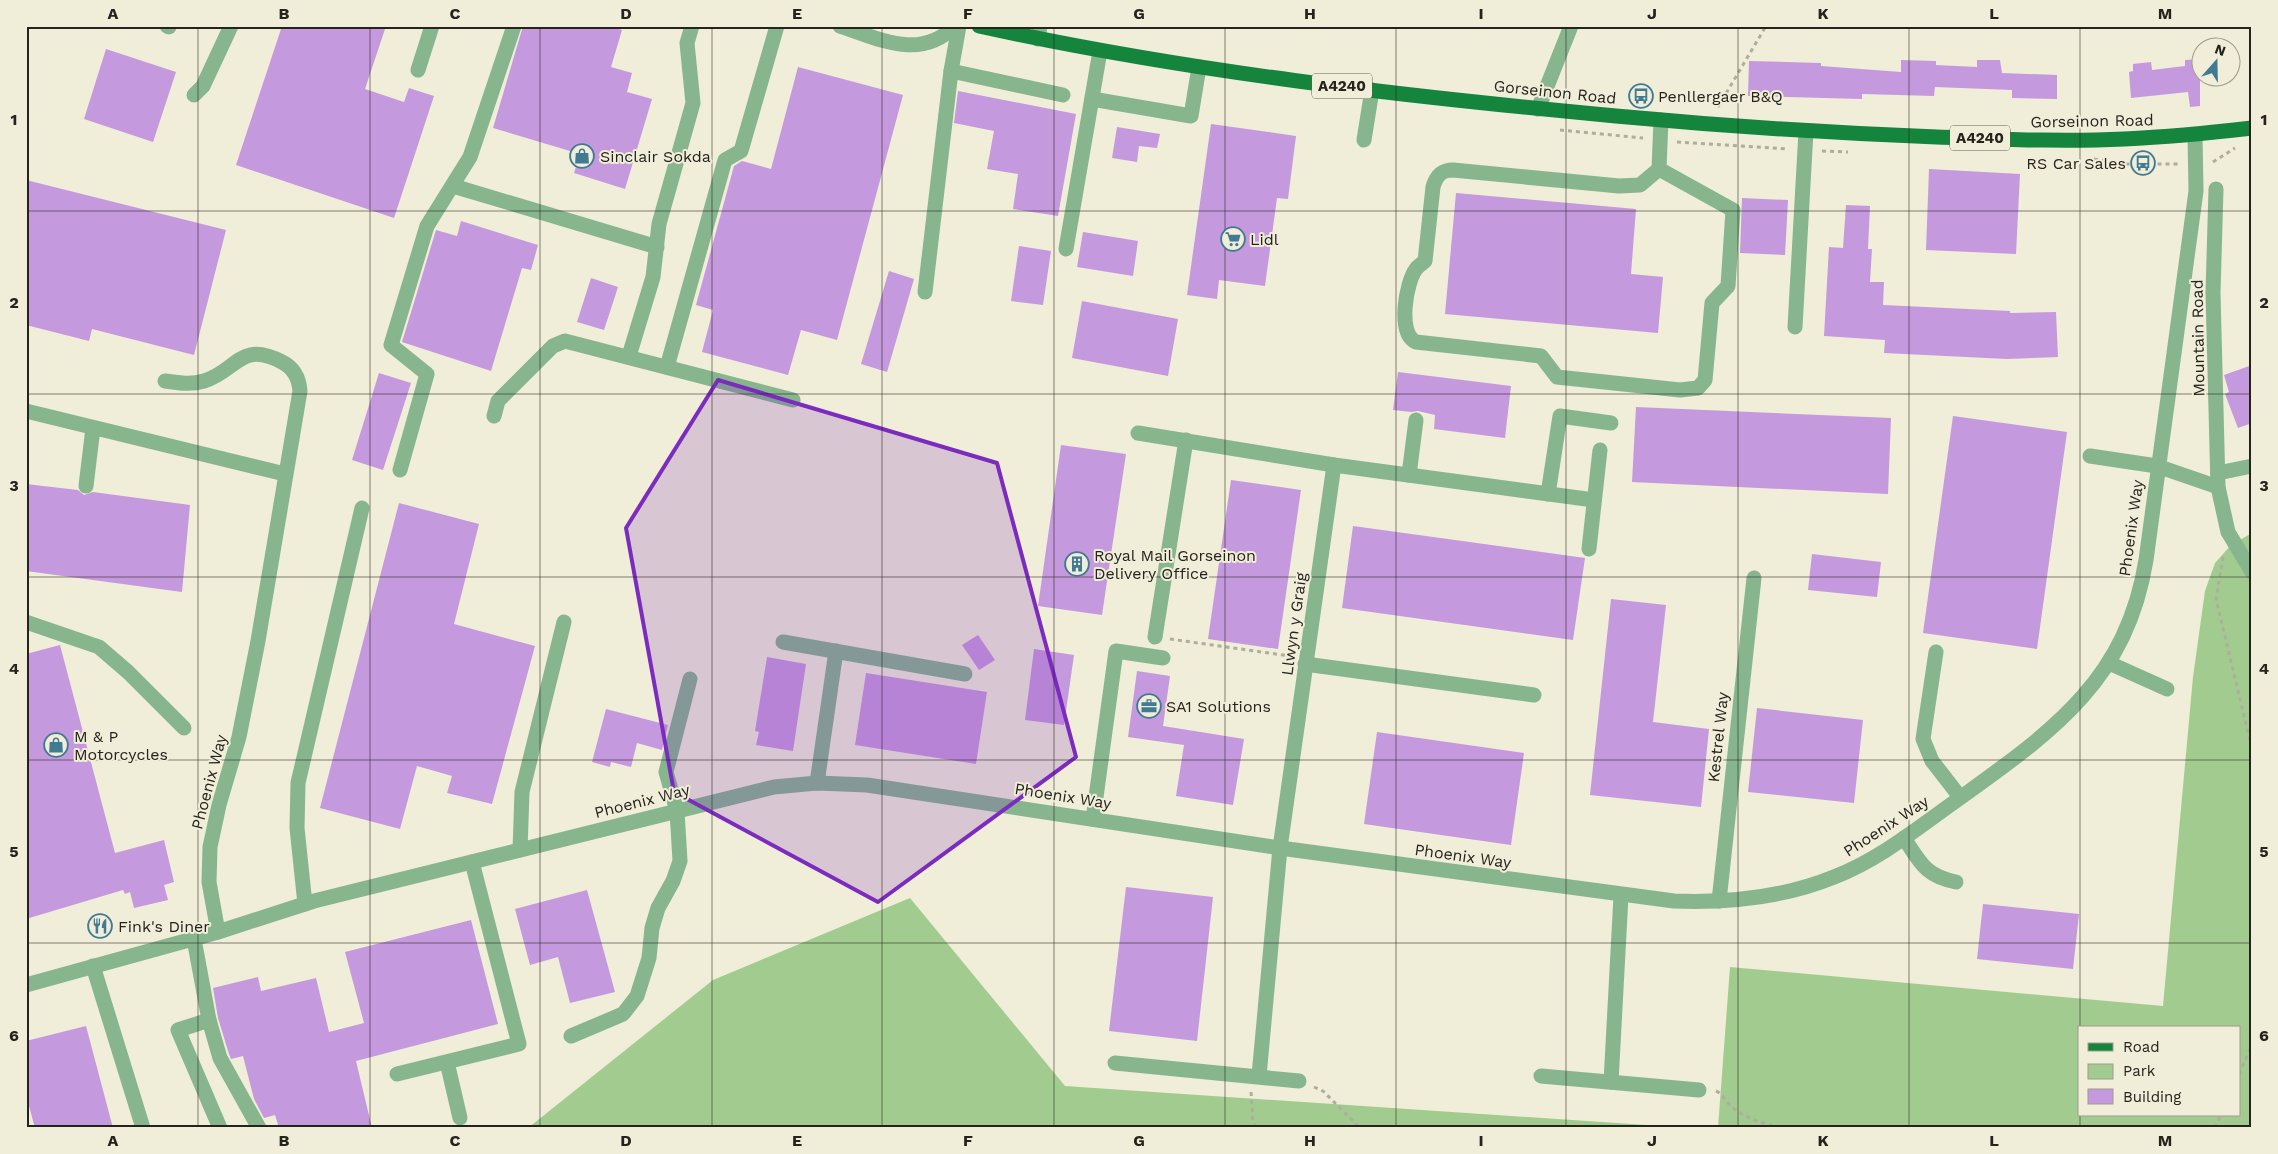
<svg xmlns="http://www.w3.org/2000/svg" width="2278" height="1154" font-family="'Work Sans',sans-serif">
	<rect width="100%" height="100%" fill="#f0edd9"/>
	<!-- green -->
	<g fill="#a2cc8f" fill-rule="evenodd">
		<path d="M2252 533V1128H1718L1730 967 2163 1006 2193 677 2205 591 2215 563 2231 545ZM2079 1028H2239V1115H2079Z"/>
		<polygon points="910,898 1065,1086 1691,1128 528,1128 713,980"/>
	</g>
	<!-- building -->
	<g fill="#c599de">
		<polygon points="282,26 386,26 365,89 404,102 409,88 434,96 394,218 236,165"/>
		<polygon points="523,26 610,26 622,30 611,67 632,73 627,92 652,99 625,189 574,173 580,154 493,128"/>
		<polygon points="106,49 176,72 153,142 84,119"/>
		<polygon points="2200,59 2200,106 2190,107 2188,92 2131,98 2129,72 2133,71 2133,64 2151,62 2152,70 2185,66 2185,60"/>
		<polygon points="1901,60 1936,61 1936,65 1977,67 1977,60 2000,60 2002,73 2057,75 2057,99 2012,98 2012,90 1935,87 1934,96 1862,94 1862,99 1748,96 1749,61 1821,63 1821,66 1901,72"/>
		<polygon points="798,67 903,95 837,340 801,330 788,375 702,352 713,310 696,305 734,166 742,161 771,169"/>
		<polygon points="958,91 1076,114 1058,216 1013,209 1018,174 987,169 994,131 954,123"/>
		<polygon points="1211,124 1296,136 1288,199 1277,198 1265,286 1219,280 1217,299 1187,295"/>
		<polygon points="1117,127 1160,134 1157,148 1139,146 1137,162 1112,158"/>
		<polygon points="1929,169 2020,174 2016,254 1926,250"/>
		<polygon points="26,180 226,230 194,355 92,329 89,341 26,325"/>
		<polygon points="1456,193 1636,209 1631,274 1663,277 1658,333 1445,314"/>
		<polygon points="1742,198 1788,200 1785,255 1740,253"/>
		<polygon points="1846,205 1870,206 1868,249 1872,249 1870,282 1884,282 1883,305 2010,311 2010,313 2056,312 2058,357 2007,359 1884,353 1885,340 1824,336 1829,247 1843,248"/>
		<polygon points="461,221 538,245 531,270 522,268 491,371 402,342 436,230 457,236"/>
		<polygon points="1083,232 1138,241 1133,276 1077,267"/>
		<polygon points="1019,246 1051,251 1043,305 1011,301"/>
		<polygon points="889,271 914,279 887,372 861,364"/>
		<polygon points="591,278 618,287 604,330 577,322"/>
		<polygon points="1082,301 1178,319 1168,376 1072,358"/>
		<polygon points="2252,365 2252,423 2238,428 2225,394 2229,392 2224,375"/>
		<polygon points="1398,372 1511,386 1505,438 1434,429 1435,415 1418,411 1411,412 1393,410"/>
		<polygon points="379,373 411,383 383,470 352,460"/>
		<polygon points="1636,407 1891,418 1888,494 1632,482"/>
		<polygon points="1953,416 2067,432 2037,649 1923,633"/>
		<polygon points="1061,445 1126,454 1102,615 1038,606"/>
		<polygon points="1231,480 1301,490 1278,649 1208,639"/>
		<polygon points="26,484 78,490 84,495 93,492 190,505 182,592 26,571"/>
		<polygon points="399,503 479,524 454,624 535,646 492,804 447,793 452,776 417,766 400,829 320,808"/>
		<polygon points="1353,526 1585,558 1573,640 1342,608"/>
		<polygon points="1812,554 1881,562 1877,597 1808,590"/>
		<polygon points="1611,599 1666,605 1653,722 1709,729 1701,807 1590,795"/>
		<polygon points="978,635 995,660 979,670 962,645"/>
		<polygon points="60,645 115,853 164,840 174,882 164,885 168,900 134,908 130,892 125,894 123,890 26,919 26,654"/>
		<polygon points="1034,649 1074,655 1064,725 1025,720"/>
		<polygon points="767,657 806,664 793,751 756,745 759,732 755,731"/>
		<polygon points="1137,671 1170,676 1163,726 1244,739 1233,805 1176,796 1184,745 1128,737"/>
		<polygon points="866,673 987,692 976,764 855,745"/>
		<polygon points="1757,708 1863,720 1854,803 1748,792"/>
		<polygon points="606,709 668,725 662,750 637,743 631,767 611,762 610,767 592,762"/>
		<polygon points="1377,732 1524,753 1511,845 1364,824"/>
		<polygon points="1126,887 1213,897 1197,1041 1109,1031"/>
		<polygon points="587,890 615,992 570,1003 558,957 530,965 515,909"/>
		<polygon points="1983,904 2079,914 2073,969 1977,959"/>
		<polygon points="471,920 498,1024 356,1061 372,1128 279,1128 275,1115 264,1118 254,1099 243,1056 231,1059 229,1054 218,1018 213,988 258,977 261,991 316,978 329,1032 364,1023 345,952"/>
		<polygon points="86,1026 113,1128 35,1128 26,1095 26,1041"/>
	</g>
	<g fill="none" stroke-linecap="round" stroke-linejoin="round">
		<!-- path -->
		<g stroke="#afad9d" stroke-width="3" stroke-dasharray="4 4" stroke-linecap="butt">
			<polyline points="1718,107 1766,26"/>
			<polyline points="1560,130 1643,138"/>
			<polyline points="1677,142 1788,149"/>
			<polyline points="1822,151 1848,152"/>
			<polyline points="2094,159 2122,164 2180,164"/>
			<polyline points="2213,162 2235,148"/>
			<polyline points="2223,557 2216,599 2252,749"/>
			<polyline points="1170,639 1290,656"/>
			<polyline points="2239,1074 2252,1045"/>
			<polyline points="1314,1087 1323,1091 1360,1128"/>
			<path d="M1716 1091C1723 1094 1724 1100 1730 1105 1743 1118 1761 1122 1778 1128"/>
			<polyline points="1251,1092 1253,1122 1256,1128"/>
			<polyline points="2215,1128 2221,1115"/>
		</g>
		<!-- minor -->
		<g stroke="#86b58e" stroke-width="15">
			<polyline points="167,26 169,27"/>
			<path d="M840 26C880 39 920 61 955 26"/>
			<polyline points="1038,39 1040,26"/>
			<polyline points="418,70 432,26"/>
			<polyline points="951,71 1063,95"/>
			<polyline points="194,95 203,86 231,26"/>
			<polyline points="1092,99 1191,116 1199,67"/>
			<polyline points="1538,109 1571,26"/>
			<polyline points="1364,140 1372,90"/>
			<path d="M1659 169 1733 210 1728 286 1712 303 1705 380 1698 388 1680 390 1557 377 1541 356 1416 342C1397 334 1406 282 1416 269 1418 266 1422 264 1425 261L1433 187C1436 176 1441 170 1453 170L1619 186 1640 185 1659 169 1661 120"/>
			<polyline points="453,186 657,247"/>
			<polyline points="2216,189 2213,293 2218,487 2228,532 2252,572"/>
			<polyline points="1066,249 1100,51"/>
			<polyline points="925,292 951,71 959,26"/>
			<polyline points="1795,327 1806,131"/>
			<polyline points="629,356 653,277 659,224 693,103 687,43 692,26"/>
			<polyline points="667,367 725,160 741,151 777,26"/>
			<path d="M165 381C179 383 191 385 204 381 237 371 240 340 282 362 294 368 299 378 300 391L258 641 239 737 219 805 210 847 209 882 218 932"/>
			<polyline points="26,411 285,474"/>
			<polyline points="494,416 498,401 553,346 565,341 793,400"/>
			<polyline points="1138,433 1334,465 1594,500"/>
			<polyline points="2090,456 2157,466 2218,487"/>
			<polyline points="400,470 427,374 391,345 427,226 470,157 514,26"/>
			<polyline points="2218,473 2252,466"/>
			<polyline points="1409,475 1416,420"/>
			<polyline points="86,486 93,428"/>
			<polyline points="1548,494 1560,416 1611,423"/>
			<polyline points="1589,549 1600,450"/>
			<polyline points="26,622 99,647 128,672 184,728"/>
			<polyline points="1155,637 1186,440"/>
			<polyline points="783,642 965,674"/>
			<polyline points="1936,652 1923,739 1932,761 1960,797"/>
			<polyline points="2109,663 2167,689"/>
			<polyline points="1305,664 1534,695"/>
			<polyline points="817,783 836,651"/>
			<polyline points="1093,819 1116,651 1163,658"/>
			<path d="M1904 838C1920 862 1925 876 1956 882"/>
			<polyline points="520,850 522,792 564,622"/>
			<polyline points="1719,901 1754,578"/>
			<polyline points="305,904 297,828 298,783 362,508"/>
			<polyline points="194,939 209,1020 220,1058 259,1128"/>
			<polyline points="93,966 143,1128"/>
			<path d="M26 985 218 932 314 901 774 787 817 783 867 785 1280 848 1674 901C1727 903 1785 897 1834 877 1878 860 1915 830 1953 803 2047 735 2126 684 2146 560L2196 191 2195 135"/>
			<polyline points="209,1020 178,1030 220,1128"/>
			<polyline points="571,1036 623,1014 637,996 649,958 652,928 658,908 673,881 680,861 677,811 666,772 690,679"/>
			<polyline points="447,1062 460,1118"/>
			<polyline points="1115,1063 1299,1081"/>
			<polyline points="397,1074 519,1044 472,862"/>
			<polyline points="1259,1076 1280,848 1334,465"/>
			<polyline points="1541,1076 1699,1090"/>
			<polyline points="1611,1082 1621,896"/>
		</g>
		<!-- major -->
		<path stroke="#15843d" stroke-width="15" d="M979 26C1189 72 1402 96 1616 116 1723 126 1830 133 1937 137 1999 139 2061 142 2124 139 2166 137 2209 133 2252 128"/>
	</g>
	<!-- marked area -->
	<path fill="#7b2cbf" fill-opacity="0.2" stroke="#7b2cbf" stroke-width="4" stroke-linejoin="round" d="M718 380 997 463 1076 757 878 902 674 792 626 528Z"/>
	<!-- grid -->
	<path fill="none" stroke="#24231c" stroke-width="1" stroke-opacity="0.55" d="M198 26V1128M370 26V1128M540 26V1128M712 26V1128M882 26V1128M1054 26V1128M1225 26V1128M1396 26V1128M1566 26V1128M1738 26V1128M1909 26V1128M2080 26V1028M26 211H2252M26 394H2252M26 577H2252M26 760H2252M26 943H2252M2080 1115V1128"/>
	<!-- icons -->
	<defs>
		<g id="bus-ring" transform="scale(1.25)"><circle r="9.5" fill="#f0edd9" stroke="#407a93" stroke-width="1.5"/><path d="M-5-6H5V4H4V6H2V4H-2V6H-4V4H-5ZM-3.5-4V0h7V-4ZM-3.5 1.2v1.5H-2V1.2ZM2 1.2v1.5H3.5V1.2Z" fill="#407a93"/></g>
		<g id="shop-ring" transform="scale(1.25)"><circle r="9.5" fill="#f0edd9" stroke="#407a93" stroke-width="1.5"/><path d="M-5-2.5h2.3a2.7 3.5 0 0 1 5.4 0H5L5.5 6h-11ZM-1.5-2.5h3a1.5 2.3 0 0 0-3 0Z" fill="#407a93"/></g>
		<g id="supermarket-ring" transform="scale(1.25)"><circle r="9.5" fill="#f0edd9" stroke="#407a93" stroke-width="1.5"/><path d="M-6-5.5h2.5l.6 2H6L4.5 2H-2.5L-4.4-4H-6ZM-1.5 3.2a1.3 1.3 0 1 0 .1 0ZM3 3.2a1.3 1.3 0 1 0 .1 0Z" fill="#407a93"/></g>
		<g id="building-ring" transform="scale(1.25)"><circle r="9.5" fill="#f0edd9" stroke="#407a93" stroke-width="1.5"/><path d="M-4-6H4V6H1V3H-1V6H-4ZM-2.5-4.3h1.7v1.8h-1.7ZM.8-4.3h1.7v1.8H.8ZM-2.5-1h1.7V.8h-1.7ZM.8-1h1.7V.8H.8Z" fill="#407a93"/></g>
		<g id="office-ring" transform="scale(1.25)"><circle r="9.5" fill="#f0edd9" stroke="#407a93" stroke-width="1.5"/><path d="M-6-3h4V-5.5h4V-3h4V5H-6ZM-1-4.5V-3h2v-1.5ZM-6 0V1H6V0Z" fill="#407a93"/></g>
		<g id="restaurant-ring" transform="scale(1.25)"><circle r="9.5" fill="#f0edd9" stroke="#407a93" stroke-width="1.5"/><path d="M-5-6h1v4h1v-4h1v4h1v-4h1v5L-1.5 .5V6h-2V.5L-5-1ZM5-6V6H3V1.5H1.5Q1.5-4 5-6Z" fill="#407a93"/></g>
	</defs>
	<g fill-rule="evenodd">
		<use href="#bus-ring" x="1641" y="96"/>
		<use href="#shop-ring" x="582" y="156"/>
		<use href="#bus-ring" x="2143" y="163"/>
		<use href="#supermarket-ring" x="1233" y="239"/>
		<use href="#building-ring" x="1077" y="564"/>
		<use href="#office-ring" x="1149" y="706"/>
		<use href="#shop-ring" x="56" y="745"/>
		<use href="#restaurant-ring" x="100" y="926"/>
	</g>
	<g text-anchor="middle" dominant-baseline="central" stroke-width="4" stroke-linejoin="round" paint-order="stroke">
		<!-- shield labels -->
		<g fill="#f0edd9" stroke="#616055" stroke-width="1">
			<rect x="1312" y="73.5" width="60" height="25" rx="4"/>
			<rect x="1950" y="125.5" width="60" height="25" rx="4"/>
		</g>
		<g font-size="15" font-weight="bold" fill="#24231c">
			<text x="1342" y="86">A4240</text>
			<text x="1980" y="138">A4240</text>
		</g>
		<!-- street labels -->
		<g font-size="16" fill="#24231c" stroke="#f0edd9">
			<text transform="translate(1555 92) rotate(6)">Gorseinon Road</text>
			<text transform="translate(2092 121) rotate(-1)">Gorseinon Road</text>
			<text transform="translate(2198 338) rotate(-91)">Mountain Road</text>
			<text transform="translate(2131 528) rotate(-82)">Phoenix Way</text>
			<text transform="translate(1294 624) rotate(-82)">Llwyn y Graig</text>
			<text transform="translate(1718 737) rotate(-84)">Kestrel Way</text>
			<text transform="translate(209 782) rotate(-75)">Phoenix Way</text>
			<text transform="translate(1063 796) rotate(9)">Phoenix Way</text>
			<text transform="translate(642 801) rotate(-14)">Phoenix Way</text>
			<text transform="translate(1886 826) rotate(-33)">Phoenix Way</text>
			<text transform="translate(1463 856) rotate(8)">Phoenix Way</text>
		</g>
		<!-- poi labels -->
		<g font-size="16" fill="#24231c" stroke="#f0edd9" text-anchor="start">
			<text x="1658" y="96">Penllergaer B&amp;Q</text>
			<text x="600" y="156">Sinclair Sokda</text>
			<text x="2126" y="163" text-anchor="end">RS Car Sales</text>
			<text x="1250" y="239">Lidl</text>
			<text x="1094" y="555">Royal Mail Gorseinon<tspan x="1094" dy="18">Delivery Office</tspan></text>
			<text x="1166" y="706">SA1 Solutions</text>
			<text x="74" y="736">M &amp; P<tspan x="74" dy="18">Motorcycles</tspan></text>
			<text x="118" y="926">Fink's Diner</text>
		</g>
	</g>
	<!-- border -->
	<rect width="2278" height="1154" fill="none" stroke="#f0edd9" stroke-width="55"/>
	<!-- legend -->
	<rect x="2078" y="1026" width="162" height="90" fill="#f0edd9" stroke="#9e9c8d"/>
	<rect x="2088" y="1043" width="25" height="8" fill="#15843d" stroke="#9e9c8d"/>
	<text x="2123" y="1052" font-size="15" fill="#24231c">Road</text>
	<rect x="2088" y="1064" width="25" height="15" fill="#a2cc8f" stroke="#9e9c8d"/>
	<text x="2123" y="1076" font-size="15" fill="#24231c">Park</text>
	<rect x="2088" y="1089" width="25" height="15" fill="#c599de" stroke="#9e9c8d"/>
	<text x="2123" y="1102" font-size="15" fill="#24231c">Building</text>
	<!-- north arrow -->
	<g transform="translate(2216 62) rotate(20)"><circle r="24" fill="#f0edd9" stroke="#9e9c8d"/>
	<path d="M0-4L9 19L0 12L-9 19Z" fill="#407a93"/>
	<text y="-8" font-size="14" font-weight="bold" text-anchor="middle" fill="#24231c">N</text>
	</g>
	<rect x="28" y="28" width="2222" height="1098" fill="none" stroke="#24231c" stroke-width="2"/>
	<g font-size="16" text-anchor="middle" font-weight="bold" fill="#24231c">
		<text x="113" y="19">A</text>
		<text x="284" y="19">B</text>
		<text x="455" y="19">C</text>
		<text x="626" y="19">D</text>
		<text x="797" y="19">E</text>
		<text x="968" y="19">F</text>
		<text x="1139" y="19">G</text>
		<text x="1310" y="19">H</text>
		<text x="1481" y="19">I</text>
		<text x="1652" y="19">J</text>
		<text x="1823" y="19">K</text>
		<text x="1994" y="19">L</text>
		<text x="2165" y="19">M</text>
		<text x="14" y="125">1</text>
		<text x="2264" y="125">1</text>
		<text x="14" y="308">2</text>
		<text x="2264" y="308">2</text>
		<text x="14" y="491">3</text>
		<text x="2264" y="491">3</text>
		<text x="14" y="674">4</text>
		<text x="2264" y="674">4</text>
		<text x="14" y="857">5</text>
		<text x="2264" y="857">5</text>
		<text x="14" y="1041">6</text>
		<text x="2264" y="1041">6</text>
		<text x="113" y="1146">A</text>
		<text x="284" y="1146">B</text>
		<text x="455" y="1146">C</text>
		<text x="626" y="1146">D</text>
		<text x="797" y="1146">E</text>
		<text x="968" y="1146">F</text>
		<text x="1139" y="1146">G</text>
		<text x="1310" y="1146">H</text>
		<text x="1481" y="1146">I</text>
		<text x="1652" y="1146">J</text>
		<text x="1823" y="1146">K</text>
		<text x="1994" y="1146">L</text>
		<text x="2165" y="1146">M</text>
	</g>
</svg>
